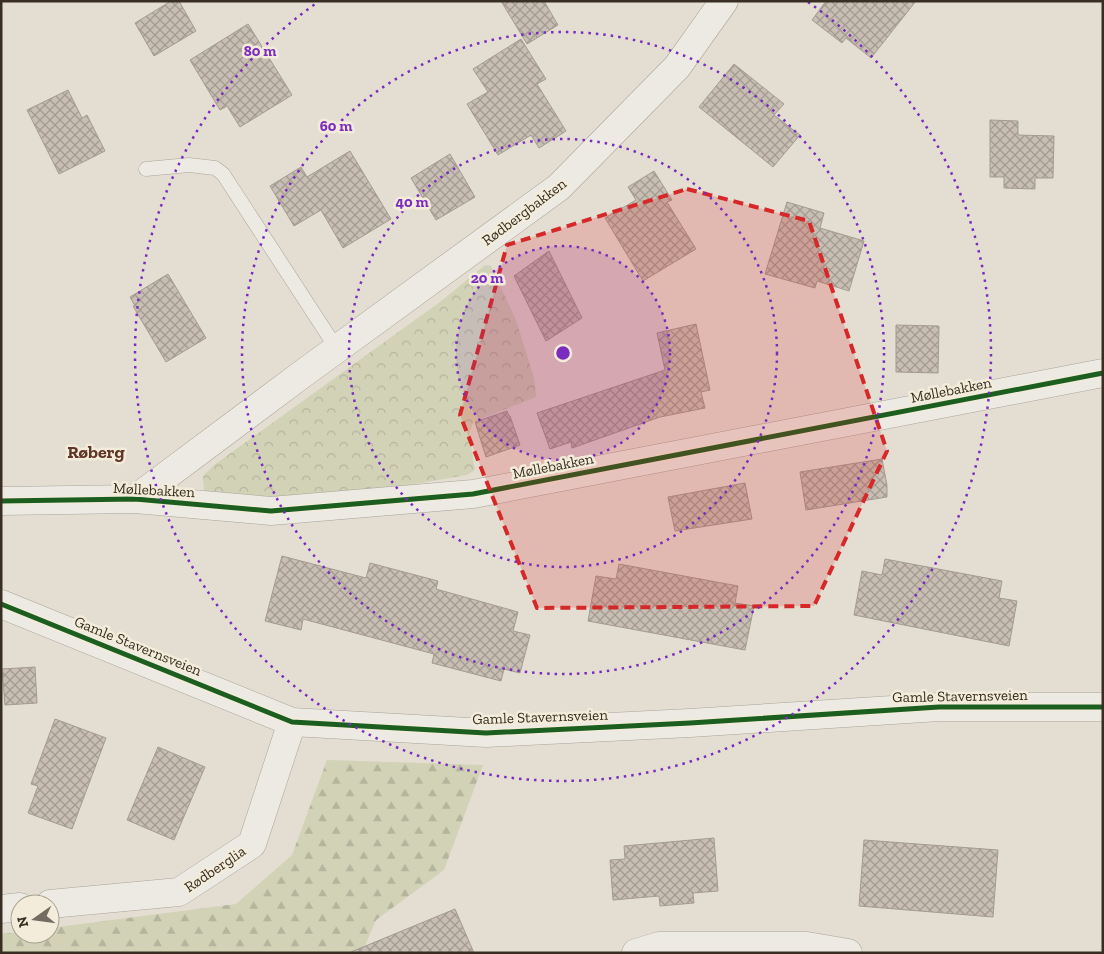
<svg xmlns="http://www.w3.org/2000/svg" width="1104" height="954" font-family="'Zilla Slab',serif">
	<defs>
		<pattern id="forest-firs" width="22" height="20" patternUnits="userSpaceOnUse" patternTransform="scale(1.25)"><rect width="22" height="20" fill="#d1d2b6"/><path d="M5 1l3.5 6h-7zM16 11l3.5 6h-7z" fill="#b4b59c"/></pattern>
		<pattern id="park-crowns" width="20" height="18" patternUnits="userSpaceOnUse" patternTransform="scale(1.25)"><rect width="20" height="18" fill="#d1d2b6"/><path d="M2 6a3 3 0 1 1 6 0M12 15a3 3 0 1 1 6 0" fill="none" stroke="#b4b59c"/></pattern>
		<pattern id="building-cross-hatch" width="8" height="8" patternUnits="userSpaceOnUse" patternTransform="scale(1.25)"><rect width="8" height="8" fill="#c8beb3"/><path d="M0 0l8 8M0 8l8-8" fill="none" stroke="#a39b91"/></pattern>
	</defs>
	<rect width="100%" height="100%" fill="#e4ded2"/>
	<!-- forest -->
	<polygon fill="url(#forest-firs)" points="327,760 483,765 444,870 376,920 362,953 1,953 1,934 20,932 20,934 50,934 50,928 236,904 292,855"/>
	<!-- park -->
	<polygon fill="url(#park-crowns)" points="485,265 491,266 516,320 534,378 536,397 473,422 469,434 475,470 467,475 409,485 286,498 204,491 203,476 214,465 444,299"/>
	<!-- building -->
	<g fill="url(#building-cross-hatch)" stroke="#a49b91">
		<polygon points="171,1 179,1 196,31 154,56 135,23"/>
		<polygon points="501,1 544,1 558,25 527,44"/>
		<polygon points="826,1 916,1 871,58 846,38 842,43 812,20"/>
		<polygon points="248,24 292,95 240,127 227,106 220,110 190,60"/>
		<polygon points="521,39 546,79 537,84 566,131 539,148 531,135 498,155 467,104 488,92 473,69"/>
		<polygon points="734,64 784,104 774,115 800,135 773,167 699,107"/>
		<polygon points="68,90 82,118 87,115 105,151 59,174 27,110"/>
		<polygon points="990,120 1018,121 1018,135 1054,136 1053,178 1035,178 1035,189 1004,188 1004,177 990,177"/>
		<polygon points="350,151 391,219 343,248 321,210 294,226 270,186 301,167 307,177"/>
		<polygon points="450,154 475,197 436,220 411,178"/>
		<polygon points="654,171 672,200 667,202 696,249 643,281 605,218 636,200 628,187"/>
		<polygon points="787,202 824,213 820,228 864,241 849,291 817,281 815,288 765,274"/>
		<polygon points="549,251 582,318 546,341 514,276"/>
		<polygon points="168,274 206,338 166,362 133,306 135,306 130,297"/>
		<polygon points="696,324 710,390 701,392 705,408 660,417 572,448 571,442 550,449 537,413 665,370 657,333"/>
		<polygon points="896,325 939,326 938,373 896,372"/>
		<polygon points="507,411 509,416 510,416 520,445 486,457 475,422"/>
		<polygon points="882,459 887,485 887,497 806,510 800,472"/>
		<polygon points="745,483 752,519 675,531 668,497"/>
		<polygon points="282,556 366,578 370,563 438,581 436,589 518,612 513,631 530,635 520,673 504,669 501,681 432,663 434,654 303,619 301,630 265,621"/>
		<polygon points="885,559 1002,581 999,598 1017,601 1009,646 854,615 862,571 882,575"/>
		<polygon points="619,564 738,586 735,603 754,606 745,650 588,621 596,576 616,579"/>
		<polygon points="35,667 37,703 5,705 2,669"/>
		<polygon points="55,719 106,738 72,829 28,813 38,786 31,784"/>
		<polygon points="158,747 205,767 174,840 127,820"/>
		<polygon points="714,838 718,891 693,893 694,903 660,906 659,896 613,900 610,860 625,859 624,846"/>
		<polygon points="864,840 998,850 993,917 859,906"/>
		<polygon points="455,909 474,953 351,953 351,952"/>
	</g>
	<g fill="none" stroke-linecap="round" stroke-linejoin="round">
		<!-- service casing -->
		<g stroke="#aaa49a" stroke-width="15">
			<polyline id="service" points="146,169 189,165 215,168 223,174 337,349"/>
		</g>
		<!-- minor casing -->
		<g stroke="#aaa49a" stroke-width="29">
			<g id="minor">
				<polyline points="135,499 301,375 559,187 677,67 724,1"/>
				<polyline points="1,501 135,499 271,511 473,494 1103,373"/>
				<polyline points="50,904 179,892 252,844 292,722"/>
				<polyline points="1,909 20,907"/>
				<polyline points="636,953 659,946 807,946 848,953"/>
			</g>
		</g>
		<!-- tertiary casing -->
		<g stroke="#aaa49a" stroke-width="29">
			<polyline id="tertiary" points="1,604 292,722 486,733 690,723 939,707 1103,707"/>
		</g>
		<!-- service -->
		<use href="#service" stroke="#eceae3" stroke-width="14"/>
		<!-- minor -->
		<use href="#minor" stroke="#eceae3" stroke-width="28"/>
		<!-- tertiary -->
		<use href="#tertiary" stroke="#eceae3" stroke-width="28"/>
		<!-- cycleway casing -->
		<g stroke="#f3ecda" stroke-width="8">
			<g id="cycleway">
				<polyline points="1,501 135,499 271,511 473,494 1103,373"/>
				<polyline points="1,604 292,722 486,733 690,723 939,707 1103,707"/>
			</g>
		</g>
		<!-- cycleway -->
		<use href="#cycleway" stroke="#1b5e20" stroke-width="5"/>
	</g>
	<!-- marked area -->
	<path fill="#d62828" fill-opacity="0.2" stroke="#d62828" stroke-width="4" stroke-dasharray="10 6" stroke-linejoin="round" d="M687 189 809 221 887 451 814 606 537 608 460 415 507 245Z"/>
	<!-- distance rings -->
	<circle cx="563" cy="353" r="107" fill="#7b2cbf" fill-opacity=".12"/>
	<g fill="none" stroke="#7b2cbf" stroke-width="2.5" stroke-dasharray="2.5 5">
		<circle cx="563" cy="353" r="107"/>
		<circle cx="563" cy="353" r="214"/>
		<circle cx="563" cy="353" r="321"/>
		<path d="M808 2A428 428 0 1 1 318 2"/>
	</g>
	<g text-anchor="middle" dominant-baseline="central" stroke-width="5" stroke-linejoin="round" paint-order="stroke">
		<!-- street labels -->
		<g font-size="15" fill="#382e23" stroke="#f3ecda">
			<text transform="translate(524 212) rotate(-37)">Rødbergbakken</text>
			<text transform="translate(951 390) rotate(-11)">Møllebakken</text>
			<text transform="translate(553 466) rotate(-11)">Møllebakken</text>
			<text transform="translate(154 490) rotate(3)">Møllebakken</text>
			<text transform="translate(138 646) rotate(22)">Gamle Stavernsveien</text>
			<text transform="translate(960 696) rotate(-1)">Gamle Stavernsveien</text>
			<text transform="translate(540 717) rotate(-2)">Gamle Stavernsveien</text>
			<text transform="translate(215 869) rotate(-34)">Rødberglia</text>
		</g>
		<!-- quarter labels -->
		<g font-size="18" font-weight="bold" fill="#603427" stroke="#f3ecda">
			<text x="96" y="452">Røberg</text>
		</g>
	</g>
	<circle cx="563" cy="353" r="8" fill="#7b2cbf" stroke="#f3ecda" stroke-width="2.5"/>
	<g font-size="15" text-anchor="middle" font-weight="bold" fill="#7b2cbf" stroke="#f3ecda" stroke-width="5" stroke-linejoin="round" paint-order="stroke">
		<text x="260" y="56">80 m</text>
		<text x="336" y="131">60 m</text>
		<text x="412" y="207">40 m</text>
		<text x="487" y="283">20 m</text>
	</g>
	<!-- border -->
	<rect width="1104" height="954" fill="none" stroke="#382e23" stroke-width="5"/>
	<!-- north arrow -->
	<g transform="translate(35 919) rotate(256)"><circle r="24" fill="#f3ecda" stroke="#a8a091"/>
	<path d="M0-4L9 19L0 12L-9 19Z" fill="#746c60"/>
	<text y="-8" font-size="14" font-weight="bold" text-anchor="middle" fill="#382e23">N</text>
	</g>
</svg>
